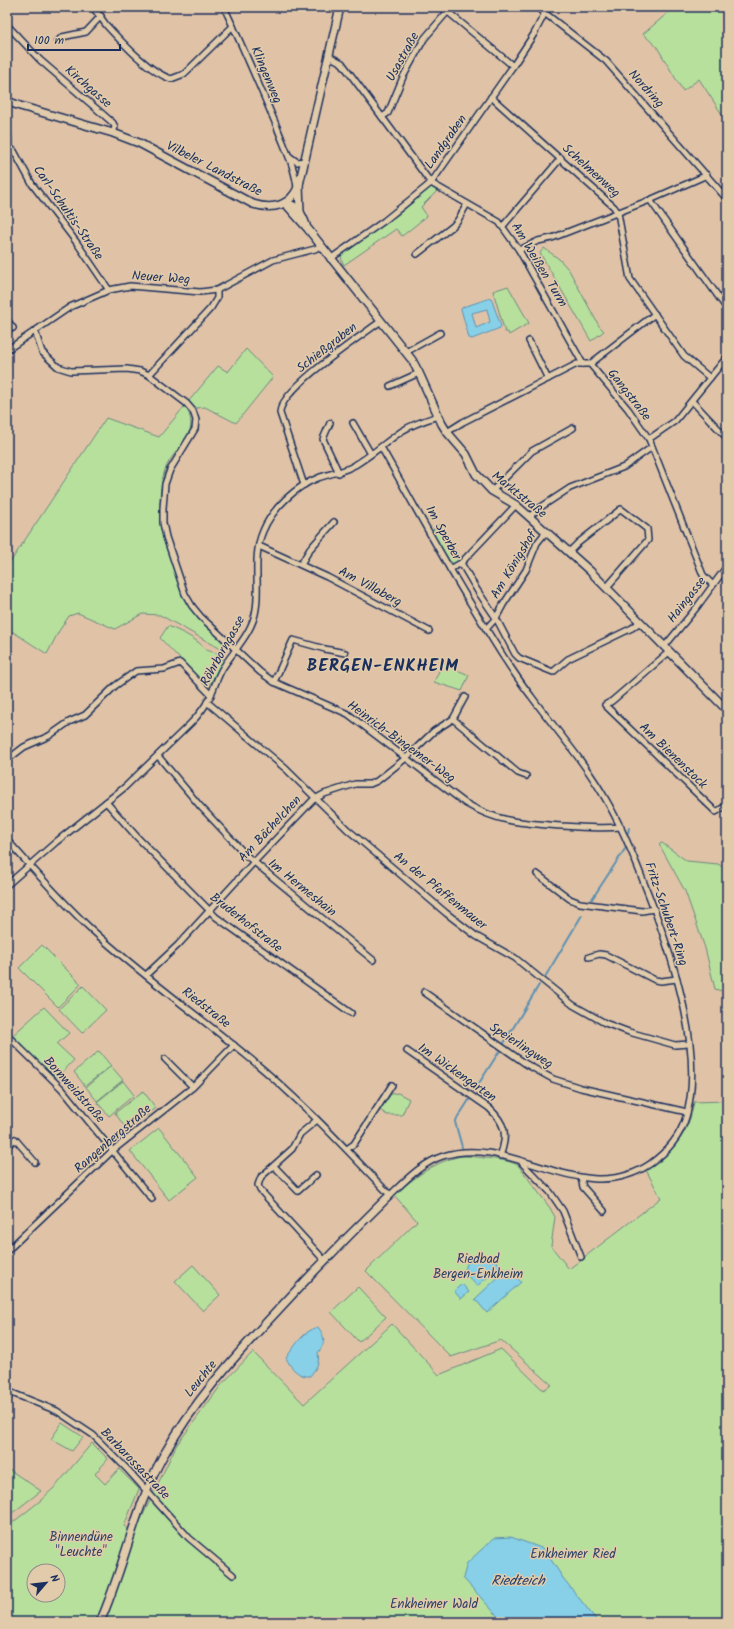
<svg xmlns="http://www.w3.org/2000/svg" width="734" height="1629" font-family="Kalam,sans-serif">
	<rect width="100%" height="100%" fill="#e0c3a7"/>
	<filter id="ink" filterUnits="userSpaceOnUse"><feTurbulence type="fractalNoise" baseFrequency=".025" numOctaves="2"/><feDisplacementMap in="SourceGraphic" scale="8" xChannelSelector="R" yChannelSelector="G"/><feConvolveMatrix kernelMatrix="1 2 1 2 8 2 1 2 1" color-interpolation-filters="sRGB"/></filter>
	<g filter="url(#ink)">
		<!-- green -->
		<g fill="#b7e09c" stroke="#69887d" fill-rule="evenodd">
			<polygon points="675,7 727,7 727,122 699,79 683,91 657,47 643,34"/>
			<polygon points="431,187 437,191 421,207 427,216 402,236 396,229 344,265 342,261 341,254 399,214"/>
			<polygon points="544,248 559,259 569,270 599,326 604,331 591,341 540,253"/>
			<polygon points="508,286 529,323 509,335 508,332 505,332 493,291"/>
			<path d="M246 349 273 377 236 423 205 407 187 409C201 437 173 447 165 470 153 506 165 543 177 577 181 587 183 600 190 608 197 619 215 633 225 643L221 649 160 615 142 614 115 629 78 613 69 616 59 631 47 654 7 628V567L106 418 159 437 218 366 228 372Z"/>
			<polygon points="439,524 461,560 453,564 452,562 450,562 432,531"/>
			<path d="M168 626C179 631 189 635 198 642 201 644 203 647 205 649 211 653 223 652 223 662L210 684 205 685 203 683 160 638Z"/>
			<polygon points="443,662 457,670 469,675 462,691 434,682"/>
			<polygon points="662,843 687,861 718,864 727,870 727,1096 724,999 722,991 715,989 705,948 685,891 659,844"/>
			<polygon points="42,945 81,984 58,1007 19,968"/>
			<polygon points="83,986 106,1010 82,1033 59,1009"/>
			<polygon points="44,1007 69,1033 57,1044 74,1060 56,1079 12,1036"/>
			<polygon points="99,1051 111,1066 85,1086 74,1072"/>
			<polygon points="111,1066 123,1080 97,1101 86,1087"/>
			<polygon points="123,1081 134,1095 109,1116 97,1102"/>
			<polygon points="143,1091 156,1108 127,1130 115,1113"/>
			<polygon points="398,1093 409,1099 402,1115 387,1115 380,1110 391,1094"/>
			<path d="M727 1101V1622H7V1527L40 1501 56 1486 92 1443 108 1459 95 1474 105 1484 119 1469 139 1489 124 1526 134 1534 176 1446 222 1384 253 1352 304 1404 392 1324 439 1375 501 1349 543 1390 552 1385 501 1340 451 1357 366 1271 417 1221 394 1195C413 1179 432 1163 457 1157 465 1155 476 1157 485 1158 496 1159 507 1160 518 1165L550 1208 555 1217 551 1246 569 1269 661 1198 646 1170C674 1150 688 1136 694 1102ZM34 1571H58V1595H34Z"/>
			<polygon points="159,1128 198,1177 169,1200 130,1151"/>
			<polygon points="193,1265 220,1295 203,1311 175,1281"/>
			<polygon points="358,1287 386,1317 359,1342 331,1312"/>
			<polygon points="62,1423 83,1437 72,1451 51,1439"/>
			<polygon points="7,1468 41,1491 7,1517"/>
		</g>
		<!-- water -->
		<g fill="#87d0e8" stroke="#5c90b1" fill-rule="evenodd">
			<path d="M491 298 501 326 500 328 472 339 469 338 461 309 463 307ZM487 309 490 322 476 328 472 313Z"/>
			<polygon points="491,1256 505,1270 501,1273 498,1269 494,1268 489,1272 489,1276 477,1286 464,1272 468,1261"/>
			<polygon points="508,1268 521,1282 487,1313 475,1299"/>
			<polygon points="462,1284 469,1292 461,1299 454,1291"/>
			<path d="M318 1327C326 1338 325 1343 318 1353 320 1364 316 1368 310 1376 298 1377 291 1368 286 1358 295 1346 303 1331 318 1327Z"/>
			<polygon points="511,1537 544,1549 563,1578 598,1622 503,1622 463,1578 467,1563 494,1538"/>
		</g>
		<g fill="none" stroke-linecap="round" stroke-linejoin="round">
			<!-- stream -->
			<g stroke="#5c90b1" stroke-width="2">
				<polyline points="628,833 629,828"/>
				<polyline points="592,899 625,849"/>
				<polyline points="545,977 582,915"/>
				<polyline points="504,1043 539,985"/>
				<polyline points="474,1091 499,1052"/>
				<polyline points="462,1147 455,1122 469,1100"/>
			</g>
			<!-- minor casing -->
			<g stroke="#1b2f5e" stroke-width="8">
				<g id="minor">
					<path d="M92 7C99 14 102 20 107 26 123 43 149 72 171 79L184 74 233 26"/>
					<path d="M224 7C243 47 260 87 277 127 284 146 295 167 297 188"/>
					<polyline points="442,7 513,66"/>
					<polyline points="537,7 606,61 727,199"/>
					<polyline points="7,25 40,60 113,123 115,127 113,133"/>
					<polyline points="58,41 62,37 86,32 101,16"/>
					<polyline points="329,56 342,63 431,183 499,222 519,250 583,364"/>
					<polyline points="491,97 614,207 618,213 630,279 684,356 710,378"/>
					<polyline points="7,115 9,148 7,165"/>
					<polyline points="382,117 388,113 403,77 424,39 448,11"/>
					<polyline points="9,148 14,151 32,184 77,243 109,290"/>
					<polyline points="289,156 297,162 305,161"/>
					<polyline points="650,200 727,309"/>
					<polyline points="503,226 561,158"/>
					<polyline points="519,250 538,241 552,238 650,200 707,175"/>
					<polyline points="417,254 453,226 458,220 467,204"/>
					<polyline points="330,259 384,221 431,183 513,66 534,34 548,7"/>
					<polyline points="7,320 13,328"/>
					<path d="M35 331 42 352 58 367 71 371 127 369 140 371 149 375 186 403 193 411 196 420 195 429 170 470 165 484 163 508V523L166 537 185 594 192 606 201 617 260 672 274 682 348 714 465 803C499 823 524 823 562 826 582 827 601 829 621 827"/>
					<polyline points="529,341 548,379"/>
					<polyline points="7,350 70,307 109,290 130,286 200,292 217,290 273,260 315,249 321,246"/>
					<polyline points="406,352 440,333"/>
					<polyline points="590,364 655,314"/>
					<polyline points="149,375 211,308 217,298 217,290"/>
					<polyline points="390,386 419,373"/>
					<polyline points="692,401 727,438"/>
					<polyline points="330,423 323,439 339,473"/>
					<polyline points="353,423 371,454"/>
					<polyline points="447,432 463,422 577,364 590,364 628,409 649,439 703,575 713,585"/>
					<polyline points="649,439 675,421 727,357"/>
					<path d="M304 485 280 413C279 390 361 336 381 321"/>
					<polyline points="492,491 532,451 573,428"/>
					<polyline points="529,517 538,509 570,488 624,467 652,447"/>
					<polyline points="259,546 327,577 429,631"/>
					<polyline points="569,552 578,543 621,509 647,529 648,540 607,587"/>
					<polyline points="461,563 477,590 496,618 515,654 519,658 548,670 553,672 568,659 632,628 640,622"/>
					<polyline points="301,564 310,549 334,522"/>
					<polyline points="450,569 461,563 516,505"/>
					<polyline points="486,629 496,618 503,605 526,570 537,543 546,532"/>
					<polyline points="664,647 697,607 727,566"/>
					<polyline points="669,652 612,701 605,705 716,812 727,805"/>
					<polyline points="274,682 293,640 325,649 345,653"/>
					<polyline points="207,702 286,769 347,829 446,913 476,936 515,958 573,1005 605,1023 629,1032 675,1045 689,1044"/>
					<polyline points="453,719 518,773 526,776"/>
					<polyline points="158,756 200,806 248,857 373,960"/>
					<polyline points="7,760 24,747 49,736 69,722 85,715 115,686 136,671 164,669 180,663 211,695"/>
					<polyline points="106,802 137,837 216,917 351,1013"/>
					<path d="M7 840C34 870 61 901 90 928 140 974 195 1013 247 1056 299 1098 344 1147 390 1195 406 1180 422 1163 443 1156 512 1133 582 1210 650 1164 667 1152 680 1137 686 1117 706 1050 669 946 644 883 633 854 621 825 605 798 584 761 556 730 531 696 510 669 492 639 474 609 441 556 412 501 381 447"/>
					<polyline points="537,874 570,899 580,903 642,911 654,909"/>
					<path d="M7 885 56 842 125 787 190 724C198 716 205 707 210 697 214 688 217 678 222 669 234 650 253 632 256 609 260 584 252 556 263 531 272 509 296 486 318 478 331 473 344 472 355 465 372 455 386 442 402 431 413 424 426 420 438 416"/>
					<polyline points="589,957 599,954 606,955 655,980 661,981 677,979"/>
					<polyline points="146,975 178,945 254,862 313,800 324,794 355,784 370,784 377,781 406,758 434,731 453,719 465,697"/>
					<polyline points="424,992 526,1064 553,1079 581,1088 687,1112"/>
					<polyline points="7,1035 62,1089 152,1199"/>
					<path d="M407 1051 489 1108C506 1124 508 1135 500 1156"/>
					<polyline points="165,1059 193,1087"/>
					<polyline points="317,1120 300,1134 292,1149 261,1177 258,1185 260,1190 325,1261"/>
					<polyline points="7,1146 15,1139 35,1162"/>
					<polyline points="347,1149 354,1144 392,1085"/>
					<polyline points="522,1163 550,1192 563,1211 581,1257"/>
					<polyline points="274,1166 298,1191 316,1175"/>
					<polyline points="581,1178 583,1187 604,1211"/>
					<polyline points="7,1251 112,1151 193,1087 234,1045"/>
					<polyline points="7,1391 57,1411 93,1435 128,1470 189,1538 233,1575"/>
					<polyline points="7,1399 11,1393"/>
				</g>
			</g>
			<!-- tertiary casing -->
			<g stroke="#1b2f5e" stroke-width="10">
				<g id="tertiary">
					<polyline points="299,185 300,212"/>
					<polyline points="285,203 308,229 412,360 419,373 442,424 447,432 466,454 476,474 492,491 516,505 590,571 727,710"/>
					<path d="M285 203C298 205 302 214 306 225"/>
					<path d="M100 1622C124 1568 134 1510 162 1458 193 1402 235 1356 278 1310 314 1271 352 1232 390 1195"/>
				</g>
			</g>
			<!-- secondary casing -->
			<g stroke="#1b2f5e" stroke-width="10">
				<path id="secondary" d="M7 101 20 106 113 133 139 143 253 204C273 210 291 206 299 185L340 7"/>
			</g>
			<!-- minor -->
			<use href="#minor" stroke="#e1cbaa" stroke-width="5"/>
			<!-- tertiary -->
			<use href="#tertiary" stroke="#e1cbaa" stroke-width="7"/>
			<!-- secondary -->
			<use href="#secondary" stroke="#e1cbaa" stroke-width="7"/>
		</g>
	</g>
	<g text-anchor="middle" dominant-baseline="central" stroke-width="3" stroke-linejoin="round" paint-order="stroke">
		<!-- street labels -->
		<g font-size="13" fill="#1b2f5e" stroke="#e1cbaa">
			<text transform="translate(403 57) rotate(-61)">Usastraße</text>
			<text transform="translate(266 75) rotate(67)">Klingenweg</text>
			<text transform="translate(88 87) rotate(41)">Kirchgasse</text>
			<text transform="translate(646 89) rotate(48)">Nordring</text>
			<text transform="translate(446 142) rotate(-55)">Landgraben</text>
			<text transform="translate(214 169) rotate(27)">Vilbeler Landstraße</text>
			<text transform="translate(591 171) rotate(42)">Schelmenweg</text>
			<text transform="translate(68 213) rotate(55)">Carl-Schultis-Straße</text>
			<text transform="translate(539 265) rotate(59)">Am Weißen Turm</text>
			<text transform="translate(161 278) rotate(4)">Neuer Weg</text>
			<text transform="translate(327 348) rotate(-38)">Schießgraben</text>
			<text transform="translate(629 395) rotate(52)">Gangstraße</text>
			<text transform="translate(519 495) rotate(39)">Marktstraße</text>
			<text transform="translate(443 533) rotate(61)">Im Sperber</text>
			<text transform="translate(514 565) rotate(-59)">Am Königshof</text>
			<text transform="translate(370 587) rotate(28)">Am Villaberg</text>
			<text transform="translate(687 600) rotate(-52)">Haingasse</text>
			<text transform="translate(223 651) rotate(-61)">Röhrborngasse</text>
			<text transform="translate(401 742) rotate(36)">Heinrich-Bingemer-Weg</text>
			<text transform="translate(673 756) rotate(44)">Am Bienenstock</text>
			<text transform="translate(270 829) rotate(-47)">Am Bächelchen</text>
			<text transform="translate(302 888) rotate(39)">Im Hermeshain</text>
			<text transform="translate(440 891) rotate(39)">An der Pfaffenmauer</text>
			<text transform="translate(666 914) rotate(71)">Fritz-Schubert-Ring</text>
			<text transform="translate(246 923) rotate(38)">Bruderhofstraße</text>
			<text transform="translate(206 1008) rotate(38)">Riedstraße</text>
			<text transform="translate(521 1046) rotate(33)">Speierlingweg</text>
			<text transform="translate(457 1073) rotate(35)">Im Wickengarten</text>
			<text transform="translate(74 1090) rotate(48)">Bornweidstraße</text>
			<text transform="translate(113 1139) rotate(-41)">Rangenbergstraße</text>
			<text transform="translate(201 1379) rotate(-51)">Leuchte</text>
			<text transform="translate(135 1464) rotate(46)">Barbarossastraße</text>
		</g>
		<!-- park labels -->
		<g font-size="13" fill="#2b4164" stroke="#e1cbaa">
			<text x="478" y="1259">Riedbad<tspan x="478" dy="15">Bergen-Enkheim</tspan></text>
			<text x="81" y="1537">Binnendüne<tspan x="81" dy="15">"Leuchte"</tspan></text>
			<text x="573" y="1554">Enkheimer Ried</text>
			<text x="434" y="1604">Enkheimer Wald</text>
		</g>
		<!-- water labels -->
		<g font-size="14" font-style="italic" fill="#263f6c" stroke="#e1cbaa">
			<text x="518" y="1581">Riedteich</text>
		</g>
		<!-- district labels -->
		<g font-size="17" font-weight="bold" letter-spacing="1" fill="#1b2f5e" stroke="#e1cbaa">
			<text x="383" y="666">BERGEN-ENKHEIM</text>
		</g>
	</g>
	<!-- margin -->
	<rect width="734" height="1629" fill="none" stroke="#e1cbaa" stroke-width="24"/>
	<rect x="12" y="12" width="710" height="1605" fill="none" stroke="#1b2f5e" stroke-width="1.5" filter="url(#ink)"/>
	<!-- north arrow -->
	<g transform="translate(46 1583) rotate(62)"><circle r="19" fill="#e1cbaa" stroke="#928d8c"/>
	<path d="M0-3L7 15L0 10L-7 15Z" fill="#1b2f5e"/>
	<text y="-6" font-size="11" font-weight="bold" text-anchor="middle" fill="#1b2f5e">N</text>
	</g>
	<!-- scale -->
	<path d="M28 44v6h92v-6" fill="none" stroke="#1b2f5e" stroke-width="2"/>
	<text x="34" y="44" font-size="12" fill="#1b2f5e" stroke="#e1cbaa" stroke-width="3" paint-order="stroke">100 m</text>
</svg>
